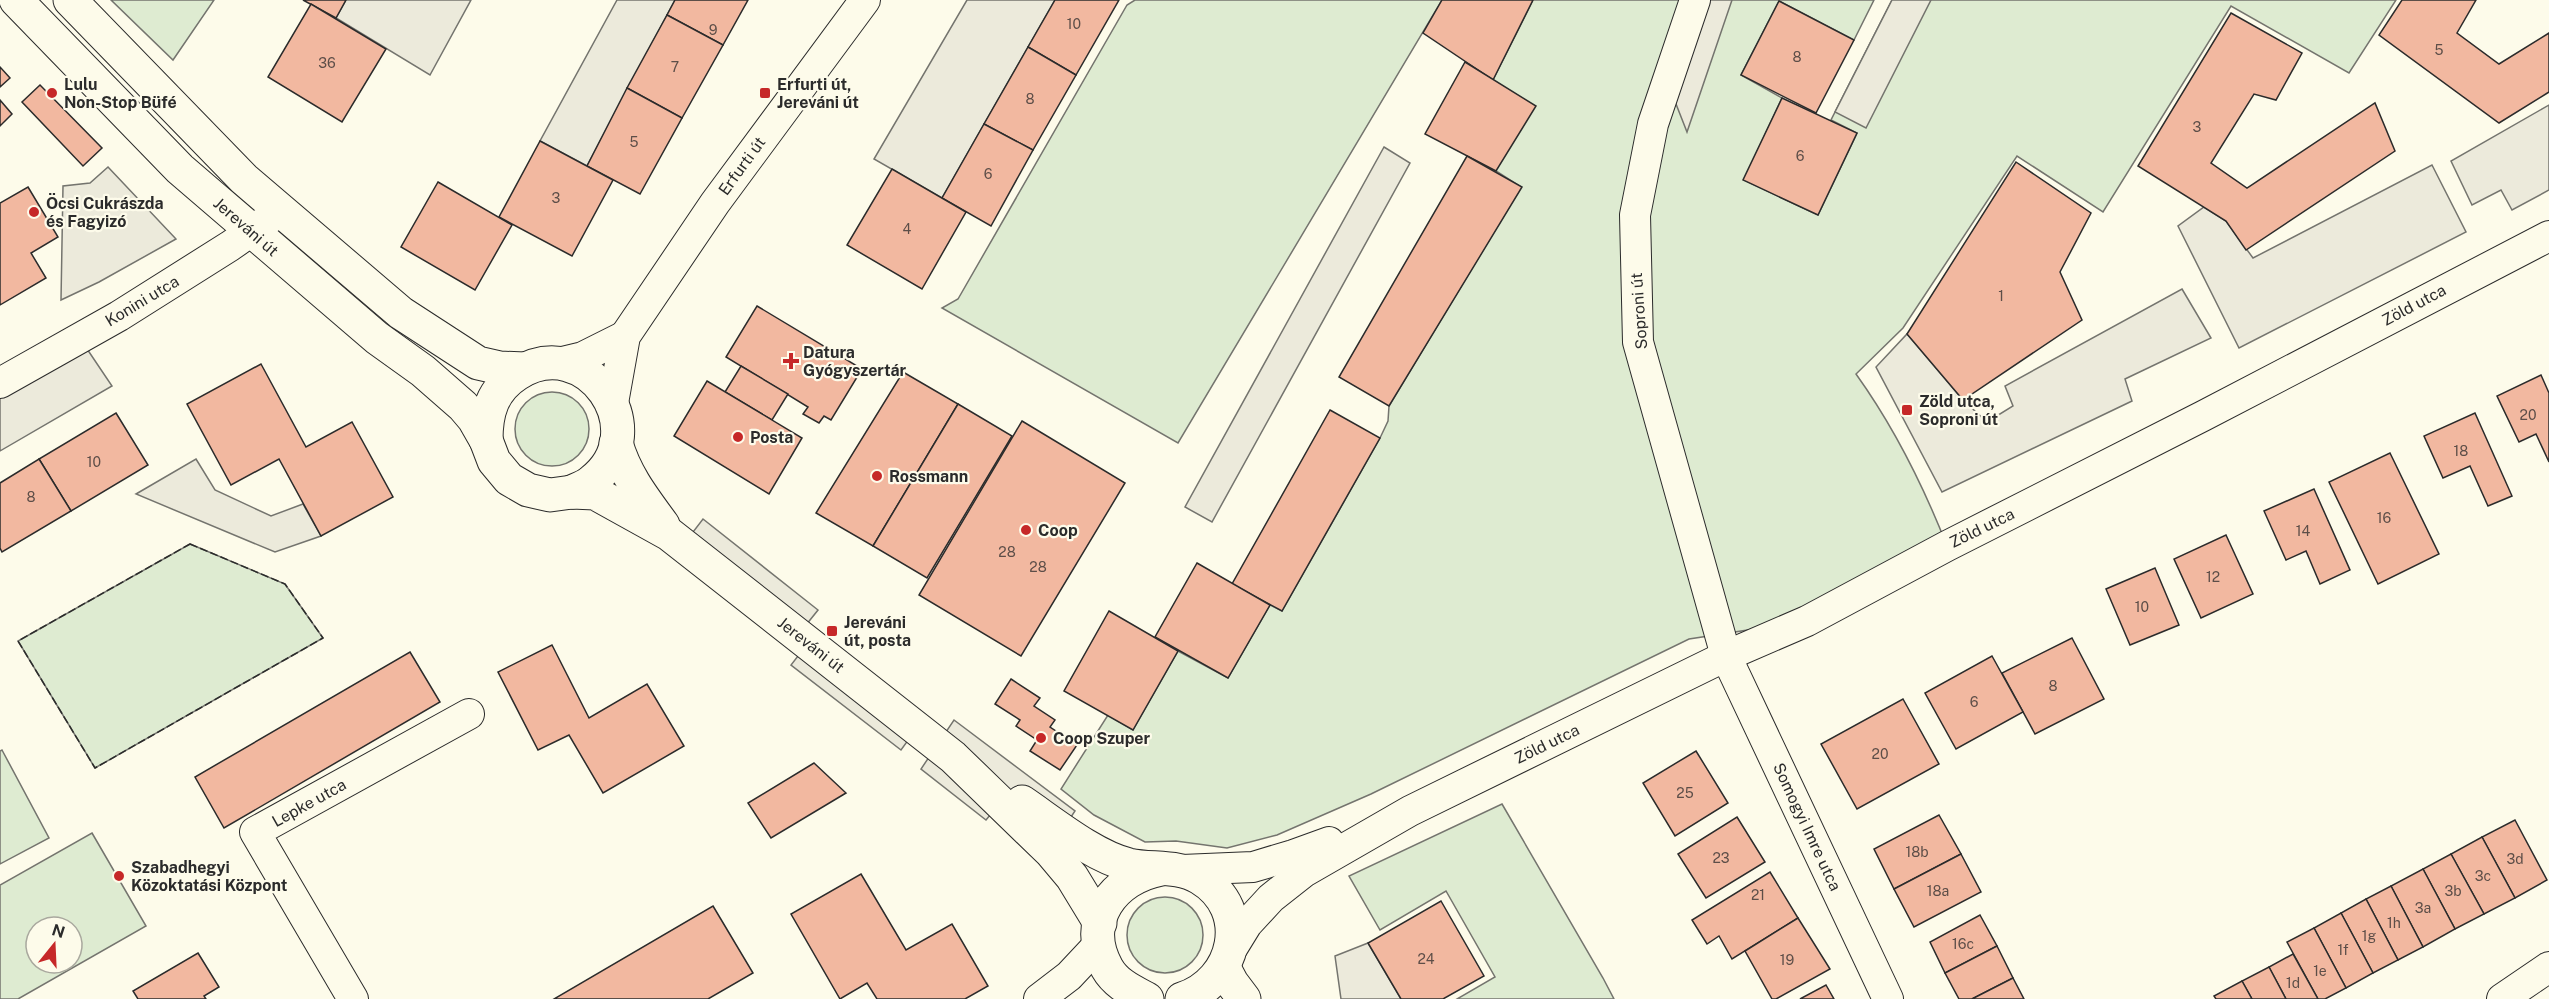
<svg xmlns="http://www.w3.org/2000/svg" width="2549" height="999" font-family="'Public Sans',sans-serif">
	<rect width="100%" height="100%" fill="#fdfbea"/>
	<!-- green -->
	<g fill="#deebd1" stroke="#74746e" stroke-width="1.5" fill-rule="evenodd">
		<polygon points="111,0 214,0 173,60"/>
		<polygon points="1135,0 1442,0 1178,443 942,308 958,299 1127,5"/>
		<path d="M1533 0H1874L1854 40 1779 1 1741 75 1782 98 1744 180 1818 215 1857 133 1831 120 1892 0H2396L2349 73 2231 6 2103 212 2017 156 1903 328 1856 374C1894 427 1923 485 1947 546L1807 621 1689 639 1371 794 1277 835 1227 848 1176 841 1145 842 1094 815 1061 789 1108 715 1133 730 1178 651 1228 678 1270 605 1282 611 1380 438 1388 421 1389 406 1521 187 1496 171 1493 80Z"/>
		<circle cx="552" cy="429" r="37"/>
		<polygon points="190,544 285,584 323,638 95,768 18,641"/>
		<polygon points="2,750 49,838 0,864 0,751"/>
		<polygon points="1502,804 1603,978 1614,999 1457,999 1495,977 1446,891 1380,930 1349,876"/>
		<path d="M92 833 146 926 18 999H0V885ZM36 927H72V963H36Z"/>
		<circle cx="1165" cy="935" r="38"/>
	</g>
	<!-- parking -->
	<g fill="#eceadb" stroke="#74746e" stroke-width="1.5">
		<polygon points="346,0 471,0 430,75 336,18"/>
		<polygon points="617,0 675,0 587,166 540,141"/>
		<polygon points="967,0 1055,0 942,198 874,159"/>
		<polygon points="1694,0 1732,0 1687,132 1667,81"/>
		<polygon points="1892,0 1931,0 1866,128 1835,112"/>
		<polygon points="2549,105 2549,190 2512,210 2501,190 2472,205 2451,161"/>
		<polygon points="1384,147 1410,163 1212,522 1185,507"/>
		<polygon points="2432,165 2466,232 2239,348 2178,226 2204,207 2226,221 2253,258"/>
		<polygon points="108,167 176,239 99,282 61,300 63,186 90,183"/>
		<polygon points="2182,289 2211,338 2125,379 2132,401 1942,492 1876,367 1907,334 1963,400 1987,422 2013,406 2005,386"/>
		<polygon points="79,337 112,386 0,451 0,383"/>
		<polygon points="196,459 215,490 271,516 303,504 321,536 275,552 136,494"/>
		<polygon points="703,519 818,610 798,635 683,545"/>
		<polygon points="808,643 917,728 901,750 791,665"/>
		<polygon points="954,720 1075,811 1063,829 1001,802 986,820 921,769"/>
		<polygon points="1368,943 1401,999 1341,999 1335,956"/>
	</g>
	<!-- building -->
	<g fill="#f2b8a0" stroke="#2b2b2b" stroke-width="1.5">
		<polygon points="303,0 346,0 336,18"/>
		<polygon points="675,0 748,0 723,45 667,15"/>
		<polygon points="1055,0 1119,0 1076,75 1028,47"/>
		<polygon points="1442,0 1533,0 1493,80 1423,33"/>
		<polygon points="2402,0 2476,0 2457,33 2499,64 2549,33 2549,92 2499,123 2379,35"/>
		<polygon points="1779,1 1854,40 1816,113 1741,75"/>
		<polygon points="311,4 386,49 342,122 268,77"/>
		<polygon points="2231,13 2302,53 2276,100 2254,94 2211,163 2247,188 2375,103 2395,151 2246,250 2226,221 2138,166"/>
		<polygon points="667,15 723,45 682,118 627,88"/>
		<polygon points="1028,47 1076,75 1033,150 984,124"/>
		<polygon points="1465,62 1536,106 1496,171 1425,134"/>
		<polygon points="0,67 10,78 0,87"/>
		<polygon points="40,85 102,148 83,166 22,102"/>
		<polygon points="627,88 682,118 640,194 587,166"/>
		<polygon points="1782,98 1857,133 1818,215 1743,180"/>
		<polygon points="0,100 12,114 0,126"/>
		<polygon points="984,124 1033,150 991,226 942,198"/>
		<polygon points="540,141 613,180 572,256 499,217"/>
		<polygon points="1467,156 1522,187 1389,406 1339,377"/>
		<polygon points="2016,162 2091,213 2060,272 2082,320 1963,400 1907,334"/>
		<polygon points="892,169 966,212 922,289 847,245"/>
		<polygon points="438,182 512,225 475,290 401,247"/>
		<polygon points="28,187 58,237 31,253 46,278 0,305 0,203"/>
		<polygon points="757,306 862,369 831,420 824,416 819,423 803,414 808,407 726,357"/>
		<polygon points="261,364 306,447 352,422 393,497 321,536 279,459 231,485 187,404"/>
		<polygon points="741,366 788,394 772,420 725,392"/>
		<polygon points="903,372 958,404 873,546 816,513"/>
		<polygon points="2541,375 2549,393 2549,462 2536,434 2519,442 2497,396"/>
		<polygon points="707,381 802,438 769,494 674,436"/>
		<polygon points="958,404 1012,436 927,578 873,546"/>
		<polygon points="1330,410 1380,438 1282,611 1232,584"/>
		<polygon points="116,413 148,465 71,511 39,459"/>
		<polygon points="2475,413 2512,496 2488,506 2470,466 2443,478 2424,436"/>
		<polygon points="1022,421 1125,483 1021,656 919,595"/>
		<polygon points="2390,453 2439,554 2378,584 2329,482"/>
		<polygon points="39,459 71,511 2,552 0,548 0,483"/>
		<polygon points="2314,489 2350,570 2320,584 2306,551 2286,560 2264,511"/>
		<polygon points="2226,535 2253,594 2201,618 2174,559"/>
		<polygon points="1197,563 1270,605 1228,678 1155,637"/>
		<polygon points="2155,568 2179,625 2130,645 2106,589"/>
		<polygon points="1109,611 1178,651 1133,730 1064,691"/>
		<polygon points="2072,638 2104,699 2035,734 2002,673"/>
		<polygon points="552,645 589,718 647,684 684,746 603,793 569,735 538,750 498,672"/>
		<polygon points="410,652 440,702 224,828 195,777"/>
		<polygon points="1992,656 2023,712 1956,749 1925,693"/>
		<polygon points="1011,679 1040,698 1034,706 1055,720 1050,727 1077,745 1060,770 1030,751 1037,740 1016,726 1020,720 995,704"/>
		<polygon points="1903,699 1939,764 1857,809 1821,744"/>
		<polygon points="1696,751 1728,803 1675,836 1643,783"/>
		<polygon points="814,763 846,793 771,838 748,803"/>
		<polygon points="1939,815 1961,854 1894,889 1874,849"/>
		<polygon points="1737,817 1765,862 1706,898 1678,854"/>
		<polygon points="2515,820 2547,880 2515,898 2482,837"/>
		<polygon points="2482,837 2515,898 2484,914 2451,854"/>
		<polygon points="1961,854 1981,892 1914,927 1894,889"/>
		<polygon points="2451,854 2484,914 2455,929 2423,869"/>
		<polygon points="2423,869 2455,929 2423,947 2391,886"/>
		<polygon points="1770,872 1798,918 1732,959 1719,936 1707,944 1692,920"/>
		<polygon points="861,874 906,950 952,924 988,986 965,999 877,999 867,983 840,999 791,914"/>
		<polygon points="2391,886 2423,947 2398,960 2366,899"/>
		<polygon points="2366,899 2398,960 2373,973 2341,913"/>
		<polygon points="1441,901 1484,976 1443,999 1401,999 1368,943"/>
		<polygon points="713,906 753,973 708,999 554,999"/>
		<polygon points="2341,913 2373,973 2346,988 2314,928"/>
		<polygon points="1980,915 1997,946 1945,973 1930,942"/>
		<polygon points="1798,918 1830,969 1776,999 1772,999 1745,951"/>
		<polygon points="2314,928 2346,988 2325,999 2318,999 2287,942"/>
		<polygon points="1997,946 2013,978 1972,999 1959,999 1945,973"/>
		<polygon points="198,953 219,987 204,996 206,999 138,999 133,991"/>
		<polygon points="2293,954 2318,999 2286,999 2269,967"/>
		<polygon points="2269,967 2286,999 2252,999 2242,981"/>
		<polygon points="2013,978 2024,999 1972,999"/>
		<polygon points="2242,981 2252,999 2216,999 2214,996"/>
		<polygon points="1826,985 1834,999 1800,999"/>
	</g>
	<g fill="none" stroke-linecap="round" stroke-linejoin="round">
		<!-- minor casing -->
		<g stroke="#2b2b2b" stroke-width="32">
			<g id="minor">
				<polyline points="1695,0 1653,124 1635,215 1638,342 1726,656 1888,999"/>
				<polyline points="558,363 583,357 625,336"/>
				<polyline points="0,383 119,316 230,246 280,211"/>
				<polyline points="613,403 625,336 715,203 865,0"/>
				<polyline points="1182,870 1253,867 1293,855 1329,842"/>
				<polyline points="1231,950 1247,924 1271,898 1304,872 1410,811 1726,656 1807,621 1947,546 2203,416 2549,236"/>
				<polyline points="353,999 255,832 469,714"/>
				<polyline points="1039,999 1069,976 1099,944"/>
				<polyline points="2502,999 2549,967"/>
			</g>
		</g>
		<!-- tertiary casing -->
		<g stroke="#2b2b2b" stroke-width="35">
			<g id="tertiary">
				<polyline points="16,0 180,169 377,338 423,371 463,406 474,419 486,440 494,461 509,479 528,490 550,495 572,492 595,493 669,534 953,757 1051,852 1072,877 1100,923"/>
				<polyline points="70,0 244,179 401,313 478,363 500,368 525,369"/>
				<path d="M486 440C486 413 492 390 517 374 586 329 657 431 592 481 587 486 578 489 572 492"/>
				<path d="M616 443C625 475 644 499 663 525"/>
				<path d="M1022 802C1053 823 1093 856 1129 865 1152 870 1178 865 1200 878 1253 910 1236 982 1182 999"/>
				<polyline points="1224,968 1232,983 1244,999"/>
				<path d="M1147 999C1132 991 1116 984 1107 968 1081 921 1113 878 1161 869"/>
			</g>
		</g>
		<!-- minor -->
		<use href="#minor" stroke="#fdfbea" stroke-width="30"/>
		<!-- tertiary -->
		<use href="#tertiary" stroke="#fdfbea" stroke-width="33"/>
		<!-- fence -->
		<polygon stroke="#2b2b2b" stroke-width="1.5" stroke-dasharray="8 3" stroke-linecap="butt" points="190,544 285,584 323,638 95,768 18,641"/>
	</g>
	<!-- markers -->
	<g fill="#c62828" stroke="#fdfbea" stroke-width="2">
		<circle cx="52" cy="93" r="6"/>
		<rect x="759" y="87" width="12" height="12" rx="3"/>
		<circle cx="34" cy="212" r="6"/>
		<path d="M788 352h6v6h6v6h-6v6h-6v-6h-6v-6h6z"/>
		<rect x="1901" y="404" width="12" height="12" rx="3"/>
		<circle cx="738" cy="437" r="6"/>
		<circle cx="877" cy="476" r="6"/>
		<circle cx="1026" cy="530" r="6"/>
		<rect x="826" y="625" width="12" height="12" rx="3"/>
		<circle cx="1041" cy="738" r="6"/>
		<circle cx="119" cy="876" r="6"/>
	</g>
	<g text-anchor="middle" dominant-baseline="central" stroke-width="4.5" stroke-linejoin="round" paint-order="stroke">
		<!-- number labels -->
		<g font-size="14" fill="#5d4e48">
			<text x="1074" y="24">10</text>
			<text x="713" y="30">9</text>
			<text x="2439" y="50">5</text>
			<text x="1797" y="57">8</text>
			<text x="327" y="63">36</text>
			<text x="675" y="67">7</text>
			<text x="1030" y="99">8</text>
			<text x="2197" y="127">3</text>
			<text x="634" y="142">5</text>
			<text x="1800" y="156">6</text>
			<text x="988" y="174">6</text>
			<text x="556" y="198">3</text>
			<text x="907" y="229">4</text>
			<text x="2001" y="296">1</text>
			<text x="2528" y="415">20</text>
			<text x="2461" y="451">18</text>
			<text x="94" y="462">10</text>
			<text x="31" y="497">8</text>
			<text x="2384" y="518">16</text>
			<text x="2303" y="531">14</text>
			<text x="1007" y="552">28</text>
			<text x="1038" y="567">28</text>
			<text x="2213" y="577">12</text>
			<text x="2142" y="607">10</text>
			<text x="2053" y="686">8</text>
			<text x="1974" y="702">6</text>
			<text x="1880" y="754">20</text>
			<text x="1685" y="793">25</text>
			<text x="1917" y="852">18b</text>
			<text x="1721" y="858">23</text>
			<text x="2515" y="859">3d</text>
			<text x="2483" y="876">3c</text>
			<text x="1938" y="891">18a</text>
			<text x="2453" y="891">3b</text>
			<text x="1758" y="895">21</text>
			<text x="2423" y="908">3a</text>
			<text x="2394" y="923">1h</text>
			<text x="2369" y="936">1g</text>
			<text x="1963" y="944">16c</text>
			<text x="2343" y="950">1f</text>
			<text x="1426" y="959">24</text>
			<text x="1787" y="960">19</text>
			<text x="2320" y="971">1e</text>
			<text x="2293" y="983">1d</text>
		</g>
		<!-- poi labels -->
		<g font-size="16" font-weight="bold" fill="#2b2b2b" stroke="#fdfbea" text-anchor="start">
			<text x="64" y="84">Lulu<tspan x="64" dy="18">Non-Stop Büfé</tspan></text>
			<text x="777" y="84">Erfurti út,<tspan x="777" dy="18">Jereváni út</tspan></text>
			<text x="46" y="203">Öcsi Cukrászda<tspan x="46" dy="18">és Fagyizó</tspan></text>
			<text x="803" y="352">Datura<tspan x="803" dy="18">Gyógyszertár</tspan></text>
			<text x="1919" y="401">Zöld utca,<tspan x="1919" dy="18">Soproni út</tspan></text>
			<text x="750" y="437">Posta</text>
			<text x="889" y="476">Rossmann</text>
			<text x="1038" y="530">Coop</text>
			<text x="844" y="622">Jereváni<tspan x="844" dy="18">út, posta</tspan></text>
			<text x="1053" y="738">Coop Szuper</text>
			<text x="131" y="867">Szabadhegyi<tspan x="131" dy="18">Közoktatási Központ</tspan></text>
		</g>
		<!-- street labels -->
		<g font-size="16" fill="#2b2b2b" stroke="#fdfbea">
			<text transform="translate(742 166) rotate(-54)">Erfurti út</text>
			<text transform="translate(246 227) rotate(41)">Jereváni út</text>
			<text transform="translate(142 301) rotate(-31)">Konini utca</text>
			<text transform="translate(2414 305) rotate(-28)">Zöld utca</text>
			<text transform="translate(1639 311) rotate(-94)">Soproni út</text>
			<text transform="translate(1982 528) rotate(-26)">Zöld utca</text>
			<text transform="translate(811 645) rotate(38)">Jereváni út</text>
			<text transform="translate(1547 744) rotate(-26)">Zöld utca</text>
			<text transform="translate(309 803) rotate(-29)">Lepke utca</text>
			<text transform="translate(1807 827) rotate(65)">Somogyi Imre utca</text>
		</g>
	</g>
	<!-- north arrow -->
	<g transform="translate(54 945) rotate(18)"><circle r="28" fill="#fdfbea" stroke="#a9a89e" stroke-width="1.5"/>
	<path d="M0-4.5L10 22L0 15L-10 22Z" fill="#c62828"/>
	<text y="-9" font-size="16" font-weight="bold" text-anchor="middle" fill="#2b2b2b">N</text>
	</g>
</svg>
